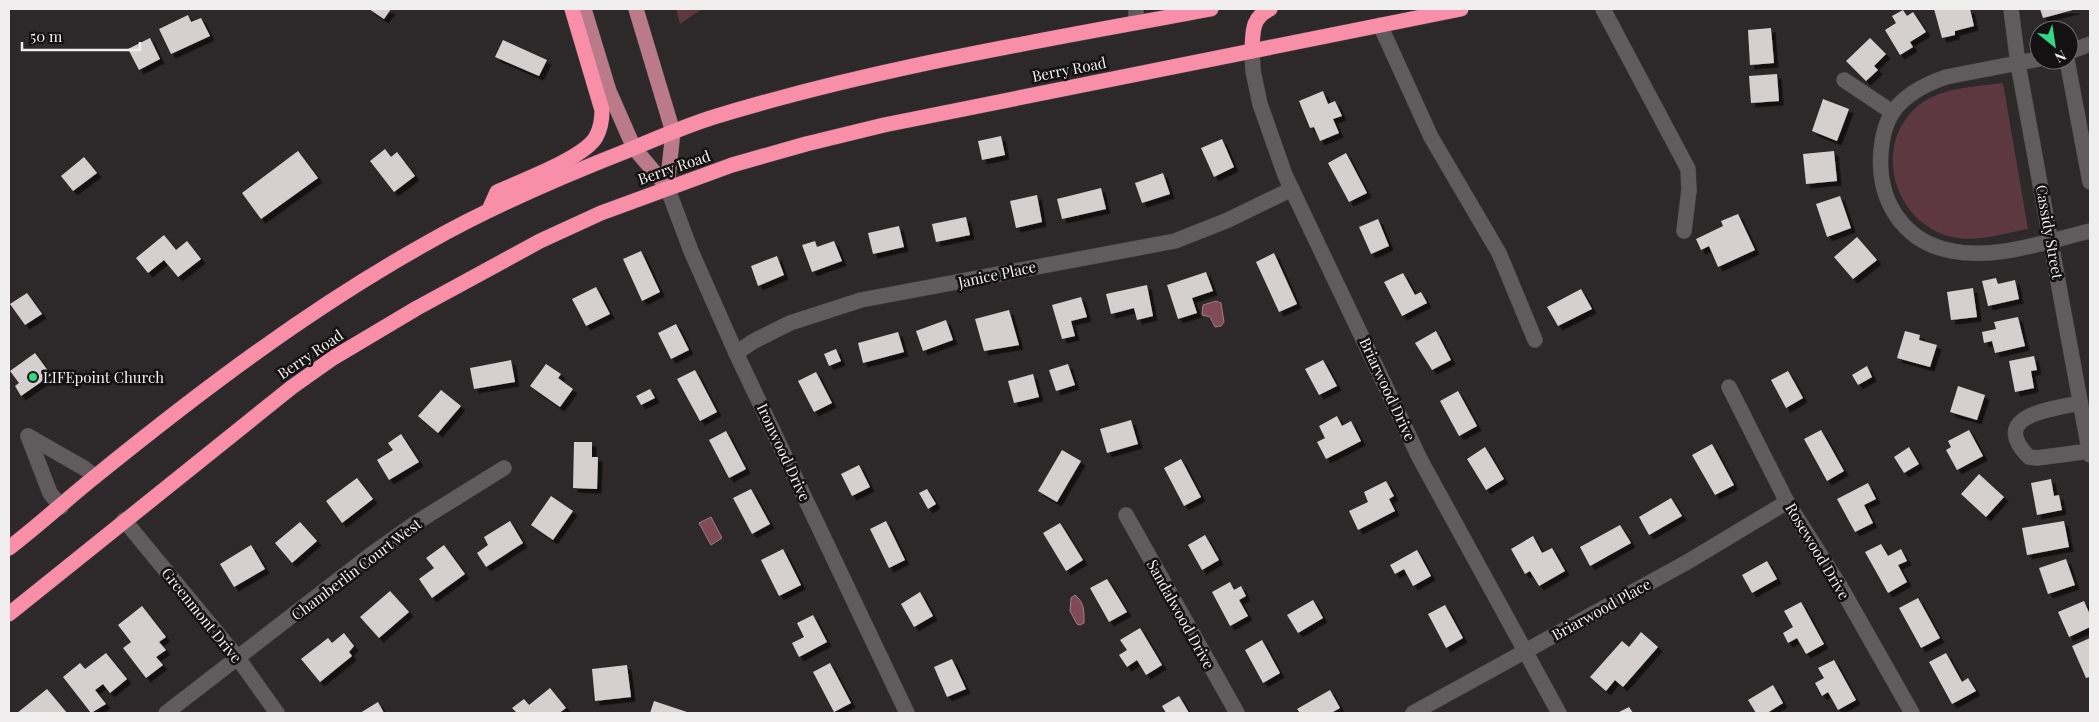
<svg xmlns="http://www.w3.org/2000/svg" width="2099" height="722" font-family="'Playfair Display',serif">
	<defs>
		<filter id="shadow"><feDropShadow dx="4.5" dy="4.5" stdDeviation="0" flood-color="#0009"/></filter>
	</defs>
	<rect width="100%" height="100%" fill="#2d2829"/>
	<!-- green -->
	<g fill="#5d3841">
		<polygon points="676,9 702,9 680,24"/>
		<path d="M2003 83 2028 229C2005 233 1976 243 1952 237 1893 223 1871 144 1919 105 1942 87 1975 87 2003 83Z"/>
	</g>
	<!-- water -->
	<g fill="#804a57" stroke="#a27b85">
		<polygon points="1216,301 1221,303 1224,322 1221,326 1215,327 1210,317 1202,315 1203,305"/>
		<polygon points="711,517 722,538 711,545 699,523"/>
		<path d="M1075 595C1085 603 1084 612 1084 623L1080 625 1077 624 1070 611 1071 598Z"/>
	</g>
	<!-- building -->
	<g fill="#d5cfd0" filter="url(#shadow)">
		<polygon points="369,9 391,9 384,19"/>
		<polygon points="1934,9 1970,9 1974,26 1955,31 1955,35 1942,38"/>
		<polygon points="2040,9 2077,9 2043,18"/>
		<polygon points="1903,10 1907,16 1913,12 1926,32 1910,42 1913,47 1900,55 1885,30 1896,23 1892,16"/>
		<polygon points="188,15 191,22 201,18 210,36 171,54 159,29"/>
		<polygon points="1771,28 1774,63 1750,65 1748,30"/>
		<polygon points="150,38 160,59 139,70 128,49"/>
		<polygon points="1870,38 1886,54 1874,66 1878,70 1866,81 1846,61"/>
		<polygon points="503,40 547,60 539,76 495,57"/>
		<polygon points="1777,74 1779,101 1751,103 1749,76"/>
		<polygon points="1323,91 1328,104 1335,101 1342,116 1333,119 1339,133 1320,141 1314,127 1310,128 1299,101"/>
		<polygon points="1823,99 1849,109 1837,141 1812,131"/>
		<polygon points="1001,136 1005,155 982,160 978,141"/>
		<polygon points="1222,139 1234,167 1214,177 1201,148"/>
		<polygon points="385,149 391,157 397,152 415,176 394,192 370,161"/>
		<polygon points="298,151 318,178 261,219 242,193"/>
		<polygon points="1834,151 1837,181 1806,184 1803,154"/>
		<polygon points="1346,153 1367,193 1349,202 1328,163"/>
		<polygon points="84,157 97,173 73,191 61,176"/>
		<polygon points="1163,173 1170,194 1142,203 1135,183"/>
		<polygon points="1101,188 1106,209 1062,219 1057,199"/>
		<polygon points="1037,195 1042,222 1016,228 1010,201"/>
		<polygon points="1840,196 1851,228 1827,237 1816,204"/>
		<polygon points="1738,214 1755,250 1718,267 1709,246 1701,250 1696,239 1723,226 1721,221"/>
		<polygon points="966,217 970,235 936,242 932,224"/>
		<polygon points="1378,219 1389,246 1371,254 1359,227"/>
		<polygon points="899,226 904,247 873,254 868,233"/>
		<polygon points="164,235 176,250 187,241 201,259 178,277 164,260 148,273 136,258"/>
		<polygon points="1857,237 1877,260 1853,279 1834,257"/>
		<polygon points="815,241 817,247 834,241 842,261 812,272 802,245"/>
		<polygon points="641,251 660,292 642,301 623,259"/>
		<polygon points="1274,253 1297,304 1279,312 1256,262"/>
		<polygon points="777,256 784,275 758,286 751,266"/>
		<polygon points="1206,272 1213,291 1192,298 1197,313 1178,319 1167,285"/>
		<polygon points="1403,273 1415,295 1421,292 1427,303 1402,316 1384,282"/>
		<polygon points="1996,278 1998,284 2015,280 2019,299 1988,306 1982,281"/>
		<polygon points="1147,285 1153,316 1137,320 1134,308 1111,314 1106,294"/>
		<polygon points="596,287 610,314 586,326 572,299"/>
		<polygon points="1973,288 1977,317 1951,320 1947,292"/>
		<polygon points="1581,289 1592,309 1558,326 1547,307"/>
		<polygon points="27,293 42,314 25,325 10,304"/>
		<polygon points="1081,297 1087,317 1071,321 1075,336 1062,339 1052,305"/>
		<polygon points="1009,310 1019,345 984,351 975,319"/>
		<polygon points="2018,317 2025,346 1995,353 1992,341 1984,343 1982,332 1996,329 1994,322"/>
		<polygon points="946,320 953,340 923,351 916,331"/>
		<polygon points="676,324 689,350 671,359 658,333"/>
		<polygon points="1436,331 1451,360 1432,370 1415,343"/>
		<polygon points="1905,331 1920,335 1919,340 1937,345 1930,367 1897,358"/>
		<polygon points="898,332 904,352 863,363 858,343"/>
		<polygon points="836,349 841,361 829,366 824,354"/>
		<polygon points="35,353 51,375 21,396 15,386 19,383 10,371"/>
		<polygon points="2034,356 2037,370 2031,371 2034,388 2015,392 2009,361"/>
		<polygon points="511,360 515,382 474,389 470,368"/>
		<polygon points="1323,360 1337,386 1319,395 1305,369"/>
		<polygon points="546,364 561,374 558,378 573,389 560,407 530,386"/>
		<polygon points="1068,364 1075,385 1056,391 1049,370"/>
		<polygon points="1867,366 1872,377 1858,385 1852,375"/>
		<polygon points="695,370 717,412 700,421 677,379"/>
		<polygon points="1788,371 1803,398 1786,408 1771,380"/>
		<polygon points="816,372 832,403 814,412 798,381"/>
		<polygon points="1033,374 1039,397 1014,403 1008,381"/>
		<polygon points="1958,386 1985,395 1977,420 1950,412"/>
		<polygon points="650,389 655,398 641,405 636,396"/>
		<polygon points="441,390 461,406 438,433 418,416"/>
		<polygon points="1458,391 1477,426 1459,436 1440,401"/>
		<polygon points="1337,416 1342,426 1351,421 1361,441 1326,459 1317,442 1325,438 1319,426"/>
		<polygon points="1131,420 1138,444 1107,453 1100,429"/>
		<polygon points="1821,430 1844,471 1827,481 1804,439"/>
		<polygon points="1969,430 1983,456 1957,470 1946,450 1951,447 1948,441"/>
		<polygon points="726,431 746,469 729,478 709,440"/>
		<polygon points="401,434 419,462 389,480 377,460 393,450 388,443"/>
		<polygon points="574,442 592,442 592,457 598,457 597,489 573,488"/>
		<polygon points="1712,444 1734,485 1715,495 1692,455"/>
		<polygon points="1485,447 1504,479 1486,490 1467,459"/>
		<polygon points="1909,447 1919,464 1904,473 1894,457"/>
		<polygon points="1062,450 1081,461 1057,502 1038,491"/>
		<polygon points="1181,459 1201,497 1184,506 1164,468"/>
		<polygon points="859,465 870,487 852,496 841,474"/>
		<polygon points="1979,474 2004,497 1986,517 1961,494"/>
		<polygon points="357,478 373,499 342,523 326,501"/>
		<polygon points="2051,479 2054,496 2059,495 2062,510 2037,515 2031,483"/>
		<polygon points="1386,481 1394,496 1389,499 1395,511 1358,530 1349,511 1368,502 1364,492"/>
		<polygon points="1868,483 1876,499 1864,505 1873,523 1855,532 1837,499"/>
		<polygon points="751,489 770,524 752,534 733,498"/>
		<polygon points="927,489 936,504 928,509 919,493"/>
		<polygon points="551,496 573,511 553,540 531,525"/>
		<polygon points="1671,498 1682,516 1649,535 1639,517"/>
		<polygon points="510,521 523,543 486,567 477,553 488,545 484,537"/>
		<polygon points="886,521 905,560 889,568 870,529"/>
		<polygon points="2064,521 2069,547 2027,555 2022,528"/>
		<polygon points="300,522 317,541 292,563 275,543"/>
		<polygon points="1060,523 1083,560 1066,571 1043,533"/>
		<polygon points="1620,525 1631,543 1590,566 1580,547"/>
		<polygon points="1205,535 1219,560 1202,570 1188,545"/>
		<polygon points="1533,536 1542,553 1552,548 1565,571 1539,586 1530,571 1525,574 1511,549"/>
		<polygon points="1881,544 1888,556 1901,549 1907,561 1898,565 1907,582 1888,593 1865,552"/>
		<polygon points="251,545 265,569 234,587 220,564"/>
		<polygon points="444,545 465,574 432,598 419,579 434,568 426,558"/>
		<polygon points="783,549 801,585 779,596 761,560"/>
		<polygon points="1417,550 1431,576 1413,586 1404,569 1395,574 1390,565"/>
		<polygon points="2066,559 2075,585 2048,594 2039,568"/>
		<polygon points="1767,561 1777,579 1752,593 1742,575"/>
		<polygon points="1107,579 1127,612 1109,622 1090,588"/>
		<polygon points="1230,582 1234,590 1241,586 1246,596 1239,600 1248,616 1230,626 1212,592"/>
		<polygon points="390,591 409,612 379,638 360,617"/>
		<polygon points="920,592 933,616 914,627 901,604"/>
		<polygon points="1918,598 1940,638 1921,648 1899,608"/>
		<polygon points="1313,600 1323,618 1298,633 1287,615"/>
		<polygon points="2084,601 2090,615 2090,627 2069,637 2058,612"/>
		<polygon points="1801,602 1824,644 1806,654 1797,638 1788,643 1783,633 1793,627 1784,611"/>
		<polygon points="1445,605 1463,638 1446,648 1428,614"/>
		<polygon points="142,606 166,637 159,642 166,650 156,657 163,665 146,678 123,648 131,642 118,625"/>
		<polygon points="813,615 827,642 799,657 792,643 804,637 797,623"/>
		<polygon points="1140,628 1162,665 1146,675 1137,660 1127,667 1119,655 1127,650 1120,640"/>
		<polygon points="1641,632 1658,647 1623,687 1615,680 1606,691 1590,677 1622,641 1629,647"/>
		<polygon points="344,633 354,646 349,652 352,656 320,682 301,659 328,638 332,643"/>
		<polygon points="2090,638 2090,677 2086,678 2072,646"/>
		<polygon points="1262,640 1280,673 1263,683 1245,650"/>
		<polygon points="106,653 127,679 110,693 103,684 95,690 106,704 91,713 63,677 80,663 85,669"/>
		<polygon points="1946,653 1962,682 1968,678 1976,691 1952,704 1929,662"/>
		<polygon points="952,659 966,689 947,697 934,667"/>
		<polygon points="1834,660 1856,700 1838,710 1828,692 1822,696 1815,683 1824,678 1818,668"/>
		<polygon points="830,663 851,703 834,712 813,672"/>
		<polygon points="627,665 631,697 595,701 592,669"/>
		<polygon points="1773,685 1783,703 1767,713 1756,713 1748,700"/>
		<polygon points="550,688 566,708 559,713 517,713 512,708 524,699 529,705"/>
		<polygon points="47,689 67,713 17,713"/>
		<polygon points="1330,690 1340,708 1331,713 1300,713 1297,709"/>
		<polygon points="1179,696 1189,713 1166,713 1162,706"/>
		<polygon points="654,701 690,713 650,713"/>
		<polygon points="378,702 384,713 360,713"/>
		<polygon points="1629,707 1633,713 1617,713"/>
	</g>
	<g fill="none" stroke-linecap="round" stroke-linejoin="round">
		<!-- minor casing -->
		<g stroke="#4a4647" stroke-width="16">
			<g id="minor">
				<polyline points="1136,9 1136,23"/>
				<polyline points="1603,9 1688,169 1689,190 1684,231"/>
				<polyline points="2011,9 2018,64 2090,455"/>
				<polyline points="1380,25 1431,137 1499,253 1535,340"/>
				<polyline points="1252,51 1253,71 1260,104 1285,175 1420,459 1559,713"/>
				<polyline points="2069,52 2090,44"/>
				<path d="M2039 59 1946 77C1926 84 1905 94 1893 112 1885 123 1882 139 1881 152 1877 200 1903 242 1952 251 1997 260 2047 241 2090 231"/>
				<polyline points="2067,60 2090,182"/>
				<polyline points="1844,80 1892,112"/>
				<polyline points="667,187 691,251 736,353 907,713"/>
				<polyline points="736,353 754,341 790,323 861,300 1175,241 1228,220 1292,189"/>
				<polyline points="1729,387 1787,502 1840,586 1912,713"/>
				<path d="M2080 403C2053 409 1987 415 2029 457L2037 458 2090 451"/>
				<polyline points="28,436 50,493 61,507"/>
				<polyline points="28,436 84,468 95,477"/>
				<polyline points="1126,515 1237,713"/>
				<polyline points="124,520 237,657 277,713"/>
				<polyline points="166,713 373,553 414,524 504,468"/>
				<polyline points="1413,713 1689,561 1787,502"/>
			</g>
		</g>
		<!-- major casing -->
		<g stroke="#4a4647" stroke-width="16">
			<g id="major">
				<polyline points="584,9 609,91 634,148 667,187"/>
				<polyline points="636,9 673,132 667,187"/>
			</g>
		</g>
		<!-- highway casing -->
		<g stroke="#4a4647" stroke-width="16">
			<g id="highway">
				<path d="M1252 51C1253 32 1251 18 1270 9"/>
				<path d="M489 210 497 192C521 181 584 158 596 137 601 128 602 119 602 110L572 9"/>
				<path d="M9 548C39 525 67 499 97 475 202 390 309 309 427 243 492 206 560 177 629 150 658 138 687 125 717 116 878 67 1046 40 1211 9"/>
				<polyline points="9,614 292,387 333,358 417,308 540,241 601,213 732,165 806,144 884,125 1461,9"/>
			</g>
		</g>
		<!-- minor -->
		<use href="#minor" stroke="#605b5c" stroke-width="15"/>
		<!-- major -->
		<use href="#major" stroke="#bb7a8a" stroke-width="15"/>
		<!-- highway -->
		<use href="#highway" stroke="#f88ea8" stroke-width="15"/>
	</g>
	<!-- markers -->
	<circle fill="#32d882" stroke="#141112" stroke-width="2" cx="33" cy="377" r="5"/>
	<g text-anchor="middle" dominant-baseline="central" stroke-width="5" stroke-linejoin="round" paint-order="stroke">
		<!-- street labels -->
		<g font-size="15" fill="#f1eeef" stroke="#141112">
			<text transform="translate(1069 69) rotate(-11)">Berry Road</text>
			<text transform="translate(674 167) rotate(-19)">Berry Road</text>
			<text transform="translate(2050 232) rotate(80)">Cassidy Street</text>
			<text transform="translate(997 274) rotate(-12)">Janice Place</text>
			<text transform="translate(310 354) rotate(-34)">Berry Road</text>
			<text transform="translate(1388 389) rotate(65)">Briarwood Drive</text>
			<text transform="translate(784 452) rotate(65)">Ironwood Drive</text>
			<text transform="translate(1818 551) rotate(59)">Rosewood Drive</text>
			<text transform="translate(356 569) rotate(-37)">Chamberlin Court West</text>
			<text transform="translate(1601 609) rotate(-29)">Briarwood Place</text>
			<text transform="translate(1181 614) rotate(61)">Sandalwood Drive</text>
			<text transform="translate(202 615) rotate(51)">Greenmont Drive</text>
		</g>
		<!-- poi labels -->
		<g font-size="15" fill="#f1eeef" stroke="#141112" text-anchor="start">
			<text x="43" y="377">LIFEpoint Church</text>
		</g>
	</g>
	<!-- border -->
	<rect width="2099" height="722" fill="none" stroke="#f1eeef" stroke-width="20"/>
	<!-- north arrow -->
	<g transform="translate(2054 45) rotate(150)"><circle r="24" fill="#141112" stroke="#6c696a"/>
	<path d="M0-4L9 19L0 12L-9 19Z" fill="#32d882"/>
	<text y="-8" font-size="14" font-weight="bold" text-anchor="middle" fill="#f1eeef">N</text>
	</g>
	<!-- scale -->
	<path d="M22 42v8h118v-8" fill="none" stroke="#f1eeef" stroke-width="2.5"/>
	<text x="30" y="42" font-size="15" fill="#f1eeef" stroke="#141112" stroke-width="4" paint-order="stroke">50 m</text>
</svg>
